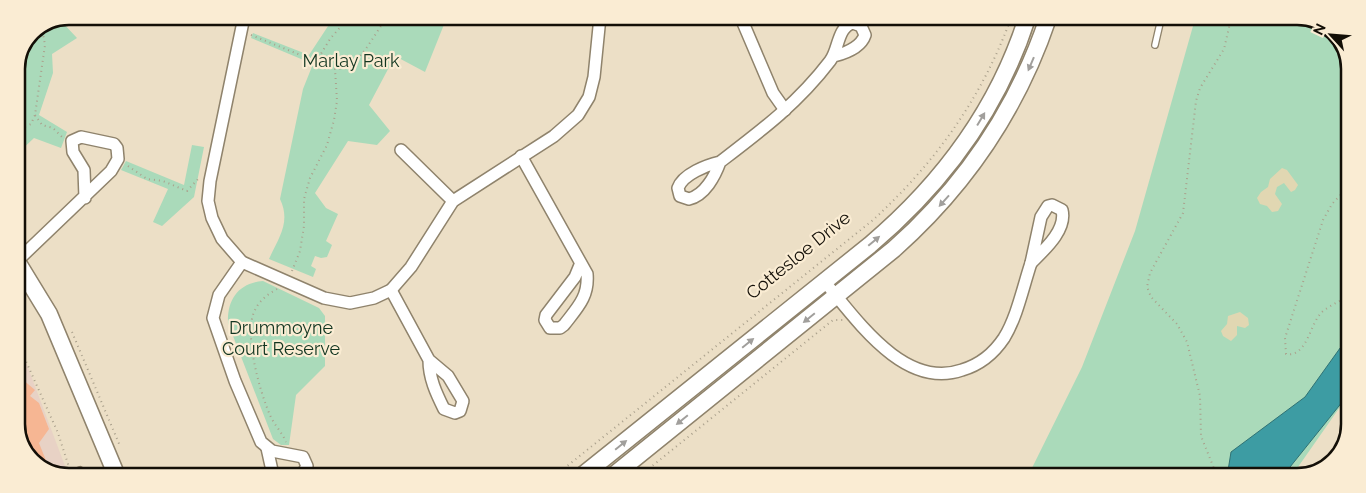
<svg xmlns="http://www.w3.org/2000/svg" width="1366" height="493" font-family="Raleway,sans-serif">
	<rect width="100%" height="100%" fill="#ecdfc6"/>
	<!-- commercial -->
	<polygon fill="#e8d2c5" points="16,345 24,357 68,474 53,474 27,456 16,427"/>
	<!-- green -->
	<g fill="#aadaba">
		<path d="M334 17H447L425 72 395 56 369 105 390 131 377 145 348 141 315 193 326 208 338 214 326 241 332 245 327 257 321 258 315 256 311 266 316 269 313 277 269 259C279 237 291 222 280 199L303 89 313 64 251 38 253 33 309 55Z"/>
		<polygon points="1195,19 1313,19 1339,37 1350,66 1347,397 1291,477 1028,476 1082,367 1135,231"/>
		<polygon points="60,20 77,38 52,54 53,73 39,115 67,132 61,148 34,138 16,155 16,66 32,32"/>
		<polygon points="192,145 204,147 194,197 162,226 153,222 168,189 121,170 126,161 184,185"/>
		<path d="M263 281 319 308 325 316V366L296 395 289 445H281L273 439 228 323C227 299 239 283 263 281Z"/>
	</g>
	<!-- sand -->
	<g fill="#e1d7b2">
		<polygon points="1282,168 1287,170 1298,185 1295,190 1291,192 1284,183 1277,187 1275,194 1282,204 1278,211 1272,212 1267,206 1260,204 1257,198 1261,192 1268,187 1270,179"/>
		<polygon points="1240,312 1248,318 1249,325 1245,328 1237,326 1237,335 1231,341 1223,336 1221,331 1227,324 1228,316"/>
	</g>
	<!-- water -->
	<polygon fill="#3d9ca3" stroke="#307274" points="1348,337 1347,396 1282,477 1227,477 1231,452 1305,397"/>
	<!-- building -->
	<polygon fill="#f6b693" points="16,367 26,373 22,379 35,390 30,396 39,403 49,429 39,443 51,473 27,456 16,427"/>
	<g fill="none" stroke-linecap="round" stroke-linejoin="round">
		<!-- lane casing -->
		<g stroke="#8f836c" stroke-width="8">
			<g id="lane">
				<polyline points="1155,45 1161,19"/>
				<polyline points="71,474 80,470"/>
			</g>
		</g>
		<!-- street casing -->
		<g stroke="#8f836c" stroke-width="14">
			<g id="street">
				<polyline points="244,17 210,181 208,201 212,218 222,239 242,262 324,298 350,303 374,298 391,290 411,267 453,201 554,136 578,115 589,97 594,77 600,17"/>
				<polyline points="741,18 773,93 785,110"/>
				<polyline points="401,150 453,201"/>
				<path d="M521 156 587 274C589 297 577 308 564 325L560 328H550L545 320 546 315 575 277 580 265"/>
				<path d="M720 162C715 176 705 195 689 199L680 196 678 188C683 174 707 165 720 162 762 130 798 103 830 61 839 50 837 27 853 23L861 26 865 35C861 47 846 53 834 56"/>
				<path d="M1052 205 1062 210C1067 230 1044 250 1031 263L1041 217 1048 206Z"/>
				<polyline points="17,261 111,171 118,159 117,148 114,144 81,137 72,141 73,152 84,170 85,198"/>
				<polyline points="242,262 219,295 213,318 235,381 261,442 272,451 303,457 307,466 302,475"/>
				<path d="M824 281C857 320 904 390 962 370 979 365 994 353 1004 338 1017 317 1023 287 1031 263"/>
				<path d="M391 290 429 360 448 376 463 401 460 411 455 413 444 409C436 393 429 378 429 360"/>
				<polyline points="267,448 273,475"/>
			</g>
		</g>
		<!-- secondary casing -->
		<g stroke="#8f836c" stroke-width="19">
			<g id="secondary">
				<polyline points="16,260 49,314 116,474"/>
				<path d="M583 475 870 245C942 184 998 109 1027 18"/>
				<path d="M614 475 894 249C966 185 1017 110 1048 18"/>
			</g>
		</g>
		<!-- path -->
		<g stroke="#aaa08c" stroke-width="2" stroke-dasharray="1 4" stroke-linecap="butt">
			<path d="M251 35 335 69C361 69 373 33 388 17"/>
			<polyline points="316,62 330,39 349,17"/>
			<polyline points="35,115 42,125 53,128 62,137"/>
			<polyline points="16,131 31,124 35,115 45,45 42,28"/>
			<polyline points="128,166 147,179 163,181 187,191 198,179"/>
			<polyline points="16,235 21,241"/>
			<polyline points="292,271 300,251 304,226 304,199 310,178 327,145 334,120 337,101 335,69"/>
			<path d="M277 289C268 294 259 301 255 310 243 332 260 393 270 415 274 425 282 432 286 442"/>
			<path d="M1348 295C1340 302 1330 305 1322 312 1310 323 1307 358 1286 354L1285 338 1323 220 1332 204 1349 186"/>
			<polyline points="72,332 120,446"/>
			<polyline points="16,339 58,433 69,467"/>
			<polyline points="129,469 132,474"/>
			<path d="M556 475 873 220C935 163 982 98 1011 18"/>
			<polyline points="641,475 833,320 843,320"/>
			<polyline points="1215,477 1215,471 1201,436 1200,396 1187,342 1177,324 1151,297 1147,287 1150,273 1183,213 1196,101 1200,88 1224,49 1231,19"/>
		</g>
		<!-- lane -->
		<use href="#lane" stroke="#fff" stroke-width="5.5"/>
		<!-- street -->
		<use href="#street" stroke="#fff" stroke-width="11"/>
		<!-- secondary -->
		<use href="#secondary" stroke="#fff" stroke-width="16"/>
	</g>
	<!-- one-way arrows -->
	<defs><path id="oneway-solid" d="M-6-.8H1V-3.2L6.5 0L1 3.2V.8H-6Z" transform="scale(1.25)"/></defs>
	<g fill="#a19f9c">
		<use href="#oneway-solid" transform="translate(1031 64) rotate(113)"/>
		<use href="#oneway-solid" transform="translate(981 119) rotate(-59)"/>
		<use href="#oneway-solid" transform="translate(944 201) rotate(132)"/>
		<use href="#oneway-solid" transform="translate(874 241) rotate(-40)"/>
		<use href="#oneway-solid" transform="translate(809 318) rotate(141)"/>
		<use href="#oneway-solid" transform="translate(748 343) rotate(-39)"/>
		<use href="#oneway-solid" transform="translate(682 420) rotate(141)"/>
		<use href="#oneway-solid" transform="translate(621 445) rotate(-39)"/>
	</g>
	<g text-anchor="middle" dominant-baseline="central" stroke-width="4.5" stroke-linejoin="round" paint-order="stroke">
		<!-- park labels -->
		<g font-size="18" fill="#113520" stroke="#faecd3">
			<text x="351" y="60">Marlay Park</text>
			<text x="281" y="327">Drummoyne<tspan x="281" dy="21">Court Reserve</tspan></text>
		</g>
		<!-- street labels -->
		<g font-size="18" fill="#130f07" stroke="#faecd3">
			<text transform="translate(798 255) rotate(-39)">Cottesloe Drive</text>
		</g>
	</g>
	<!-- crop -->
	<path d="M0 0H1366V493H0ZM69 25H1297A44 44 0 0 1 1341 69V424A44 44 0 0 1 1297 468H69A44 44 0 0 1 25 424V69A44 44 0 0 1 69 25Z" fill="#faecd3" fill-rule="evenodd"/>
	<path fill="none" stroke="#130f07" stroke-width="2.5" d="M69 25H1297A44 44 0 0 1 1341 69V424A44 44 0 0 1 1297 468H69A44 44 0 0 1 25 424V69A44 44 0 0 1 69 25Z"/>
	<!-- north arrow -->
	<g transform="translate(1331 35) rotate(296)" stroke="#faecd3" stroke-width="4" paint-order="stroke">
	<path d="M0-4L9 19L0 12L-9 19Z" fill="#130f07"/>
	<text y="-8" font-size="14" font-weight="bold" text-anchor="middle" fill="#130f07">N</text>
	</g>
</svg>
